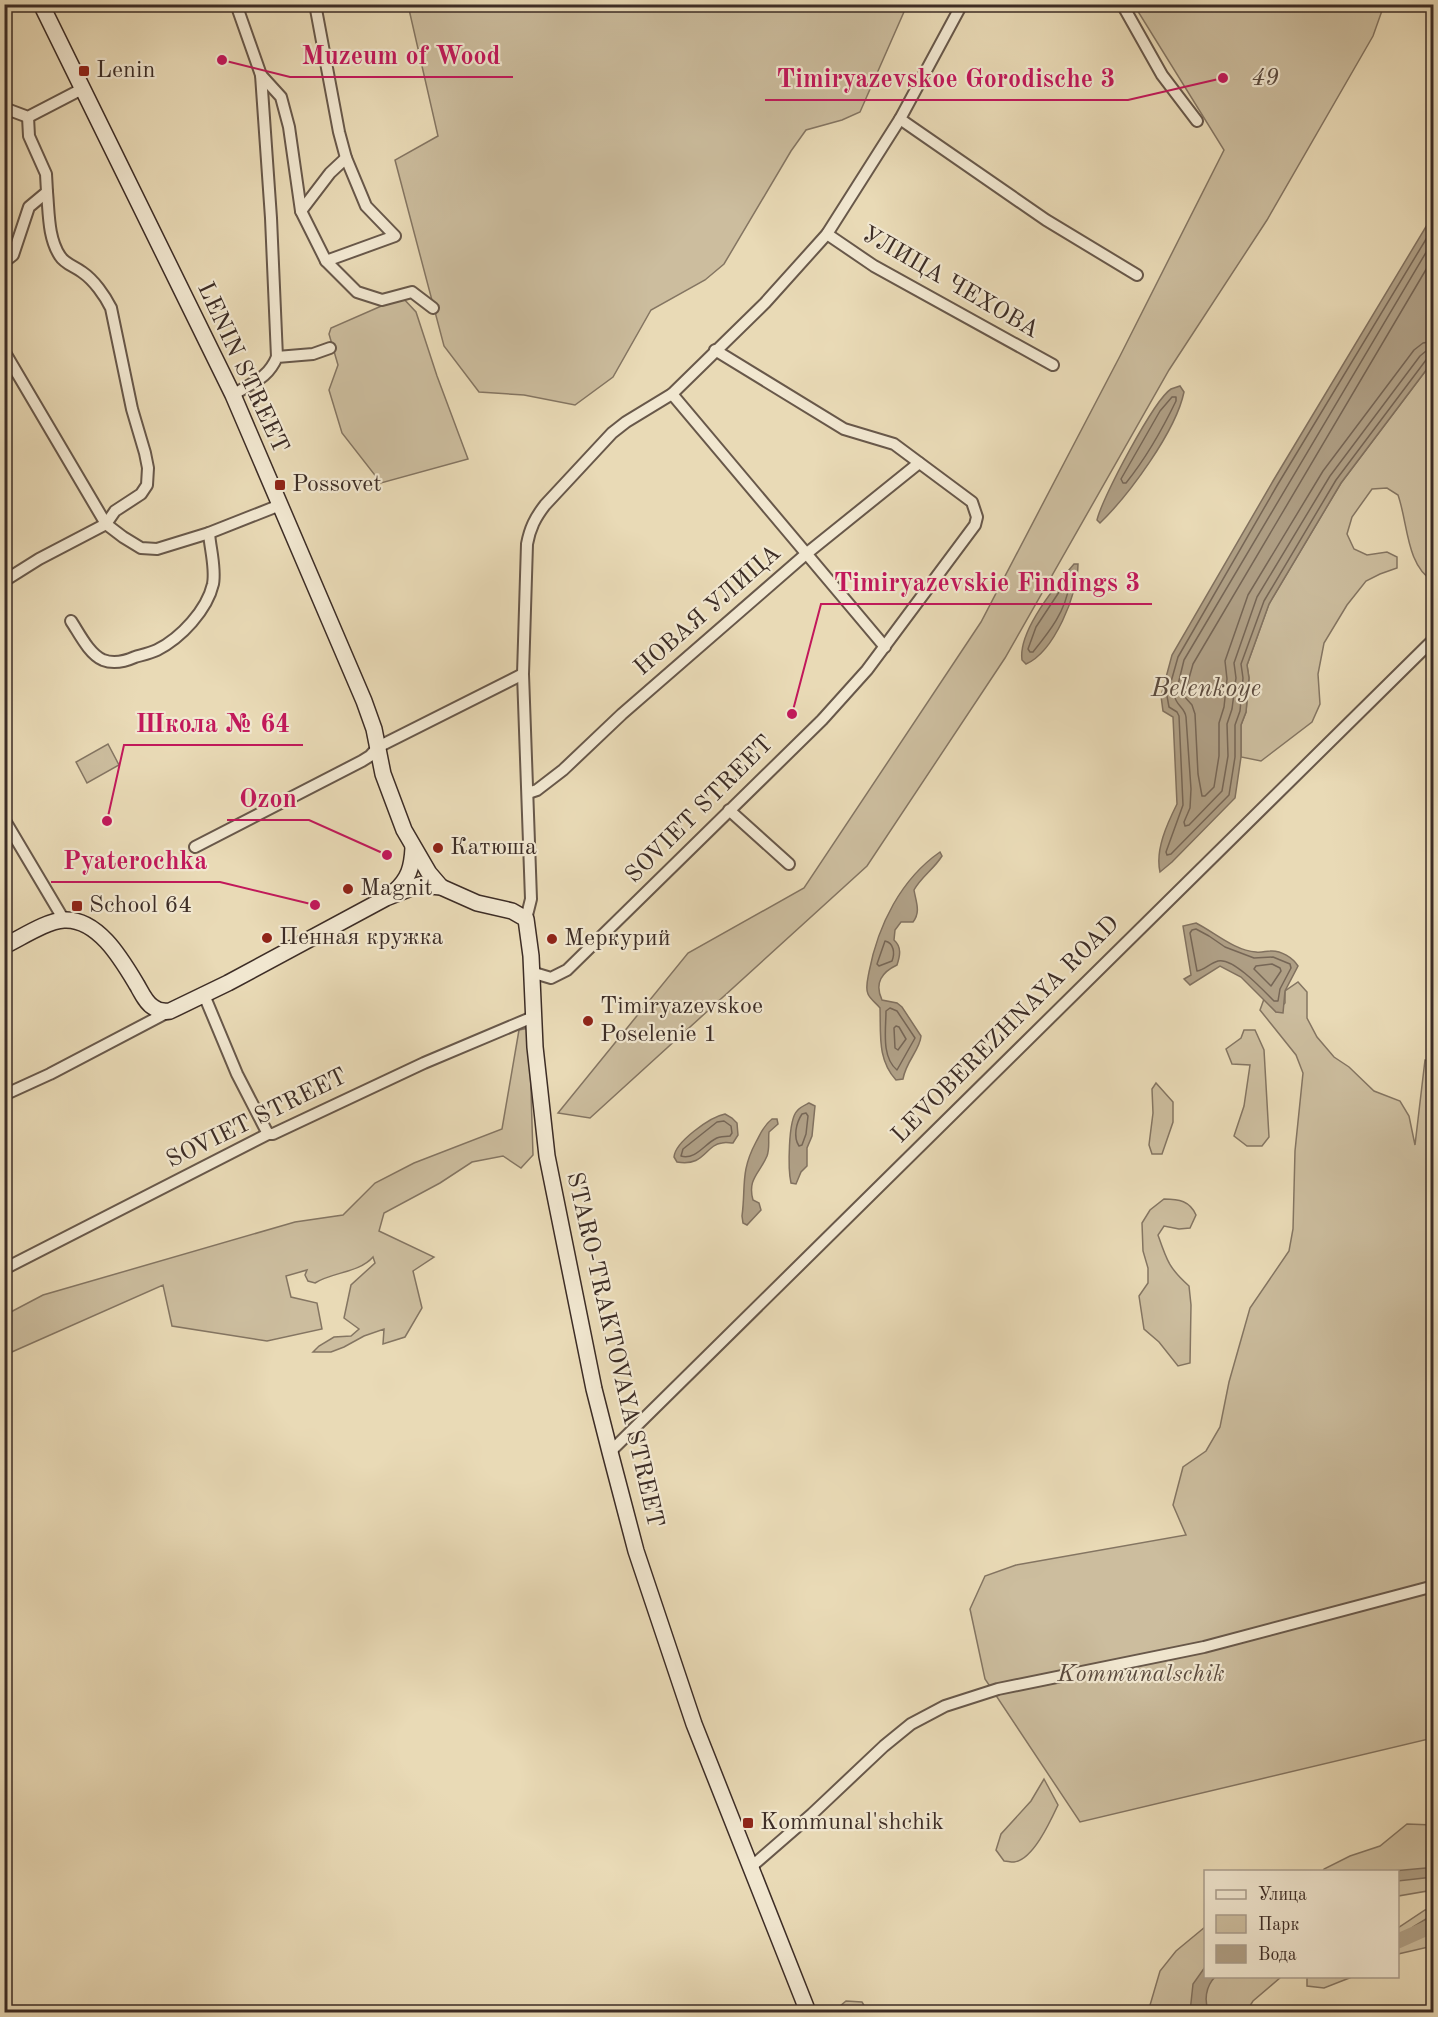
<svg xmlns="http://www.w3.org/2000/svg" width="1438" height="2017" font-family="'Old Standard TT',serif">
	<rect width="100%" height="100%" fill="#e9dab6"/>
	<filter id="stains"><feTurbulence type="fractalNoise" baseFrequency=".00333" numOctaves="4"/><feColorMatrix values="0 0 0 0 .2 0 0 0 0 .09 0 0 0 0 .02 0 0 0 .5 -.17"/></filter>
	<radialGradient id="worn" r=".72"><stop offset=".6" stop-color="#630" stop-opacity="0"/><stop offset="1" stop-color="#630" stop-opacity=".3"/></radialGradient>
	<!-- green -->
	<g fill="#ccbd9e" stroke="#847562" stroke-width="1.5">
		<polygon points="408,5 907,5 860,112 842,120 806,130 791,151 724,264 705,280 651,310 613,377 575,405 524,395 479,392 444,346 395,160 438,136"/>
		<polygon points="1134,5 1384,5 1373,36 1267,220 1169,370 1005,658 867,866 590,1118 558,1113 688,953 804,888 981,622 1120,356 1224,150"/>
		<polygon points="402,297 416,312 437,376 468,459 381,483 342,433 329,390 338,365 329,334 331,328"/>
		<path d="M1433 361V581C1406 565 1408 523 1398 495L1387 488 1372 489 1352 517 1347 534 1354 549 1367 555 1387 552 1397 557V568L1380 574 1366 581 1347 605 1324 643 1318 674 1320 704 1312 722 1261 761 1241 757V725L1246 712 1249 678 1247 665 1269 604 1341 483Z"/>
		<polygon points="108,744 119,765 87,783 76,762"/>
		<polygon points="1298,982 1307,992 1307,1018 1317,1037 1334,1057 1349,1067 1374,1091 1400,1101 1409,1116 1415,1145 1425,1060 1433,1061 1433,1738 1080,1822 985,1679 970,1609 985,1576 1016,1565 1186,1535 1173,1505 1183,1467 1206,1451 1220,1427 1229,1382 1250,1308 1289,1251 1293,1229 1295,1151 1303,1073 1296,1055 1260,1010 1264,999 1276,1012 1285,1003 1285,991"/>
		<path d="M529 1028 533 1155 521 1168 503 1156 472 1162 440 1183 384 1213 379 1231 434 1257 413 1271 422 1308 405 1337 383 1344 384 1329 364 1336 344 1347 331 1352H313L319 1346 334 1337 351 1336 359 1329 344 1318 351 1285 375 1263 373 1257C359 1273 332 1272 315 1283L308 1281 305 1275 307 1270 286 1276 291 1297 317 1303 322 1329 267 1341 172 1326 163 1285 5 1355V1315L43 1295 295 1222 343 1215 375 1183 414 1163 502 1129 519 1030Z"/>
		<polygon points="1244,1030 1255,1030 1264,1050 1269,1137 1262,1146 1247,1146 1234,1136 1244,1106 1250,1065 1232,1064 1226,1049 1241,1038"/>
		<polygon points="1156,1083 1173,1102 1173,1122 1162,1154 1152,1154 1149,1145 1153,1113 1152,1089"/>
		<path d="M1164 1199C1179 1199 1190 1201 1196 1215L1190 1228 1179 1229 1164 1226 1158 1235C1167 1261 1169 1268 1189 1286L1191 1305 1190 1363 1178 1366 1159 1342 1144 1329 1139 1296 1148 1283V1268L1143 1251 1142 1223 1150 1210Z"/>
		<path d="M1044 1779 1058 1805C1051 1820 1033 1860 1014 1862 1010 1862 1007 1861 1004 1861L996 1850 1001 1834 1031 1801Z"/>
		<polygon points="1407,1824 1433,1825 1433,1890 1398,1896 1398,1872 1322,1872 1324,1869 1350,1856 1380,1846"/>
		<polygon points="1433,1908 1433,1946 1398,1954 1398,1928 1425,1910"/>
		<polygon points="1205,1927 1206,1976 1281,1977 1253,2001 1246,2012 1148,2012 1160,1971 1176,1951"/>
		<polygon points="1307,1977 1307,1976 1352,1977 1324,1988 1307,1986"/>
		<polygon points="846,2001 862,2002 868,2012 833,2012"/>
	</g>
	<!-- water -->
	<g fill="#af9f85" stroke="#81715f" stroke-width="1.5">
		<path d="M1433 215V361L1341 483 1269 604 1247 665 1249 678 1246 712 1241 725V757L1235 798 1172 862 1160 872C1155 850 1167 824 1177 804L1173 717 1163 711 1161 696 1172 655 1273 481Z"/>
		<path d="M1180 386 1184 392C1176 431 1129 495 1100 523L1097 520C1102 498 1154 400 1171 389 1174 388 1177 387 1180 386Z"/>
		<path d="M1074 564H1078C1078 594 1054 652 1026 664L1022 660C1018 632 1056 585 1074 564Z"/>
		<path d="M940 852 942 856C934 869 921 877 914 890 916 902 921 912 913 922H901L895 930 894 940C902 947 900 956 897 965 882 972 874 983 882 1000L897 1003 902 1007 921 1036C920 1050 906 1061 903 1079L896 1080C877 1059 881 1034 880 1008 877 1004 870 999 868 994 865 988 868 978 869 972 878 925 901 879 940 852Z"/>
		<path d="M1196 923C1214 932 1235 951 1256 952 1261 953 1266 951 1270 951 1281 950 1293 958 1298 966L1285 991 1283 1013 1276 1012 1241 977 1220 966 1190 985 1184 979 1191 975 1183 926Z"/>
		<path d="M809 1103 815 1106 812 1136 807 1148V1166L801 1172 796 1184 791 1183C788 1170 788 1120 797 1111 800 1107 805 1105 809 1103Z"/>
		<path d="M725 1114 732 1118 737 1123 738 1135 733 1143C729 1143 726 1142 722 1143 705 1145 705 1167 677 1162L674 1157C675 1142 710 1117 725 1114Z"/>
		<path d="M772 1119H777L778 1124 769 1132C768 1140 770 1148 767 1156 760 1173 747 1179 753 1200L759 1203 761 1210 747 1225 743 1223 742 1216C746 1186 740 1172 756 1142 761 1133 763 1126 772 1119Z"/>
		<polygon points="1426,1868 1433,1868 1433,1877 1398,1881 1398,1872 1393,1871"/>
		<polygon points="1433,1916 1433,1931 1415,1936 1413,1932 1413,1927 1426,1919"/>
		<path d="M1205 1967 1206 1976 1215 1977C1206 1986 1203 2002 1210 2012H1190L1193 1984Z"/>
	</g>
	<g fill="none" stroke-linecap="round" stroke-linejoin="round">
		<!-- shore -->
		<g stroke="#766656" stroke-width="1.5">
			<polyline points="1434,226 1278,484 1178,657 1167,696 1169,707 1177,712 1179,716 1183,805 1166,852 1167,855 1171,854 1229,795 1235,757 1235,725 1240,711 1243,678 1241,664 1264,601 1336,480 1426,360 1434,358"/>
			<path d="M1434 239 1184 660 1175 697C1176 705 1185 708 1186 717L1191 789 1190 808 1184 822 1185 826 1189 825 1222 791 1228 756 1227 724 1232 709 1236 678 1234 663 1257 597 1330 476 1420 356 1426 351 1434 350"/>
			<polyline points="1434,256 1193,664 1184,696 1192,705 1195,714 1198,774 1202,796 1205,796 1214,787 1219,756 1219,723 1224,707 1227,679 1225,661 1248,595 1323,471 1414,350 1423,343 1434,341"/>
			<path d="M1172 397H1176V401C1162 430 1146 458 1126 483H1123L1121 479 1160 411Z"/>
			<path d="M1065 583 1069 585C1066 611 1049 632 1033 652H1030L1028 649 1036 627Z"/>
			<path d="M1196 929 1209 936 1225 947 1254 958 1273 957 1290 964 1291 968 1280 989 1278 1001H1274C1264 991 1233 957 1218 961 1210 963 1205 970 1197 971L1190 933 1192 930Z"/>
			<path d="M885 941C894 943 895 953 892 961L879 966 877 964Z"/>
			<polygon points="1272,964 1280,968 1281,971 1271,986 1254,969 1256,966"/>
			<path d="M890 1008 897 1011 915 1038 897 1070C881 1057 886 1029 886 1011Z"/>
			<polygon points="896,1026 899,1027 906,1039 898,1050 895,1048 894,1028"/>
			<path d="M806 1113 808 1116 806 1134 802 1145 799 1146C793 1137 796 1123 802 1114Z"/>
			<path d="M724 1121 731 1126 732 1133 730 1136C725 1137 720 1136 715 1139 704 1145 695 1160 681 1156L683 1149 717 1122Z"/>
		</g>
		<!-- river -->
		<polyline stroke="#af9f85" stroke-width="15" points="1398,1941 1434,1925"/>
		<!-- street casing -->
		<g stroke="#68584a" stroke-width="14">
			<g id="street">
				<polyline points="236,4 261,75 281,97 289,127 301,211 326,261 395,236 366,206 346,158 339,132 315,4"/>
				<polyline points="1122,4 1162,75 1197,121"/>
				<polyline points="261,75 271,218 277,357"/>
				<polyline points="4,108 28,117 82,89"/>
				<polyline points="900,119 1046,220 1137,275"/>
				<polyline points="301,211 330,173 346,158"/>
				<polyline points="827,234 874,266 1053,365"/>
				<polyline points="326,261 357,292 382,300 412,292 433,308"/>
				<polyline points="4,262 13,255 29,207 47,192 46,174 29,136 28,117"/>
				<polyline points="4,351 106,524 123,537 141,548 157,549 209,533 280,505"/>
				<polyline points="672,394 885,647"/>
				<path d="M233 395C252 382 267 380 277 357L313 354 330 348"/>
				<path d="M4 581 39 559 106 524 115 511 141 494 147 485 148 468 145 453 132 409 111 308C105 296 94 280 82 272 74 266 65 264 60 256 48 238 49 213 47 192"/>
				<path d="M71 621C79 633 89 654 103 660 113 664 126 661 135 657 142 655 151 653 157 650 181 638 207 610 213 584 216 568 210 548 209 533"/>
				<polyline points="528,793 537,790 563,770 622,714 806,554 919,463"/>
				<polyline points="729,810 789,864"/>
				<polyline points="4,819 64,920"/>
				<polyline points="195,847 362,761 370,756 378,747 523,674"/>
				<path d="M526 919 531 899 523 674 527 544C530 528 535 518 545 505L612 433 626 422 672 394 765 303 827 234 900 119 962 4"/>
				<polyline points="531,972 551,978 567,970 822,720 867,670 975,525 977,517 972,502 894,444 844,429 715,350"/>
				<polyline points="204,995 237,1074 268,1134"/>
				<polyline points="4,1095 50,1074 170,1011"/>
				<polyline points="4,1269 268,1134 273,1134 424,1063 533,1017"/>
				<polyline points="610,1452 1434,639"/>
				<polyline points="751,1867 812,1814 884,1746 911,1724 945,1706 998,1689 1204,1647 1434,1586"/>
			</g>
		</g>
		<!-- secondary casing -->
		<g stroke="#3d2d26" stroke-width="18">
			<g id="secondary">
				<polyline points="41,4 233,395 364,701 374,729 383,774 404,830 429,873 441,887"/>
				<path d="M394 892C409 879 412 867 413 848"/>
				<path d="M4 946C21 938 46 921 64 920 98 918 122 960 137 985 141 992 146 1003 153 1007 158 1011 164 1012 170 1011L228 983 386 898 419 885 441 887 477 903 512 911 526 919 531 956 535 1047 547 1156 594 1389 610 1452 636 1551 694 1724 808 2012"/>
			</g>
		</g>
		<!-- street -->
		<use href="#street" stroke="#f1e7d0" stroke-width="10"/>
		<!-- secondary -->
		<use href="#secondary" stroke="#f1e7d0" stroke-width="15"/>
	</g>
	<!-- markers -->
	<g fill="#8f2418" stroke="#f1e7d0" stroke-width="2">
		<rect x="78" y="65" width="12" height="12" rx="3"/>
		<rect x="274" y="479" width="12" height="12" rx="3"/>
		<circle cx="438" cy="848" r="6"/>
		<circle cx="348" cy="889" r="6"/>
		<rect x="71" y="900" width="12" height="12" rx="3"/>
		<circle cx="267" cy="938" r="6"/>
		<circle cx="552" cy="939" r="6"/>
		<circle cx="588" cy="1021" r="6"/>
		<rect x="742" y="1817" width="12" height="12" rx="3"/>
	</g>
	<g text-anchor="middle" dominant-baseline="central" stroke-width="4.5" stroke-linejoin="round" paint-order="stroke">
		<!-- poi labels -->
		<g font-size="24" fill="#3d2d26" stroke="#f1e7d0" text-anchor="start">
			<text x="96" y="71">Lenin</text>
			<text x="292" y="485">Possovet</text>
			<text x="450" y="848">Катюша</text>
			<text x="360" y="889">Magnit</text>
			<text x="89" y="906">School 64</text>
			<text x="279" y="938">Пенная кружка</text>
			<text x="564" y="939">Меркурий</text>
			<text x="600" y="1007">Timiryazevskoe<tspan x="600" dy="28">Poselenie 1</tspan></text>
			<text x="760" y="1823">Kommunal'shchik</text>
		</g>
		<!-- park labels -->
		<g font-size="24" font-style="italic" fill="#5a4a3e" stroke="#f1e7d0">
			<text x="1265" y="79">49</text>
			<text x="1141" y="1675">Kommunalschik</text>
		</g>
		<!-- street labels -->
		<g font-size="24" fill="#3d2d26" stroke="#f1e7d0">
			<text transform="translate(950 283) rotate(30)">УЛИЦА ЧЕХОВА</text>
			<text transform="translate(242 368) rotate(65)">LENIN STREET</text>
			<text transform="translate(708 611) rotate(-41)">НОВАЯ УЛИЦА</text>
			<text transform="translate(700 810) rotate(-45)">SOVIET STREET</text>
			<text transform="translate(1006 1030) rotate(-45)">LEVOBEREZHNAYA ROAD</text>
			<text transform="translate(257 1119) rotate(-26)">SOVIET STREET</text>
			<text transform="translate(614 1350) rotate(77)">STARO-TRAKTOVAYA STREET</text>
		</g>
		<!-- water labels -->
		<g font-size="26" font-style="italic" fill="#5a4a3e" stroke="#f1e7d0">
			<text x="1206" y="689">Belenkoye</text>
		</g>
	</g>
	<!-- callouts -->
	<path fill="none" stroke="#c2185b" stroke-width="2" d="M222 60L290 77H513M1223 78L1128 100H765M792 714L821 604H1152M107 821L124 745H303M387 855L309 820H227M315 905L220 882H51"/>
	<g fill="#c2185b" stroke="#f1e7d0" stroke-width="2">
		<circle cx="222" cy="60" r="6"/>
		<circle cx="1223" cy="78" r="6"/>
		<circle cx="792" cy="714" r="6"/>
		<circle cx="107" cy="821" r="6"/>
		<circle cx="387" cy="855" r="6"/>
		<circle cx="315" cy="905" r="6"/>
	</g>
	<g font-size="26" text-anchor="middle" font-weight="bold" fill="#c2185b" stroke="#f1e7d0" stroke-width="4.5" stroke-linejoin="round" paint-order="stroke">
		<text x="401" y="64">Muzeum of Wood</text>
		<text x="946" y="87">Timiryazevskoe Gorodische 3</text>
		<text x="987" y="591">Timiryazevskie Findings 3</text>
		<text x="213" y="732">Школа № 64</text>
		<text x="268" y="807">Ozon</text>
		<text x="135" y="869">Pyaterochka</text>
	</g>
	<!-- margin -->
	<rect width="1438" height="2017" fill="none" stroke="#e9dab6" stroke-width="24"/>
	<rect x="6" y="6" width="1426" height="2005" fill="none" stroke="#3d2d26" stroke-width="3"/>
	<rect x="12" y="12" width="1414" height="1993" fill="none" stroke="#3d2d26" stroke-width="1.5"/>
	<!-- legend -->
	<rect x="1204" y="1870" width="195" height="108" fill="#f1e7d0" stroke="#a99d8c" stroke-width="1.5"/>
	<rect x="1216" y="1890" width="30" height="9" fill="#f1e7d0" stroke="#a99d8c" stroke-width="1.5"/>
	<text x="1258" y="1900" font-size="18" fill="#3d2d26">Улица</text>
	<rect x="1216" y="1915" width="30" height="18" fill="#ccbd9e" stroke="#a99d8c" stroke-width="1.5"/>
	<text x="1258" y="1930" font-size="18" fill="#3d2d26">Парк</text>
	<rect x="1216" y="1945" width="30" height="18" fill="#af9f85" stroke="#a99d8c" stroke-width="1.5"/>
	<text x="1258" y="1960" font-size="18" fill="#3d2d26">Вода</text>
	<rect width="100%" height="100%" filter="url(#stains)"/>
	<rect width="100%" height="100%" fill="url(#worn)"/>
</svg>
